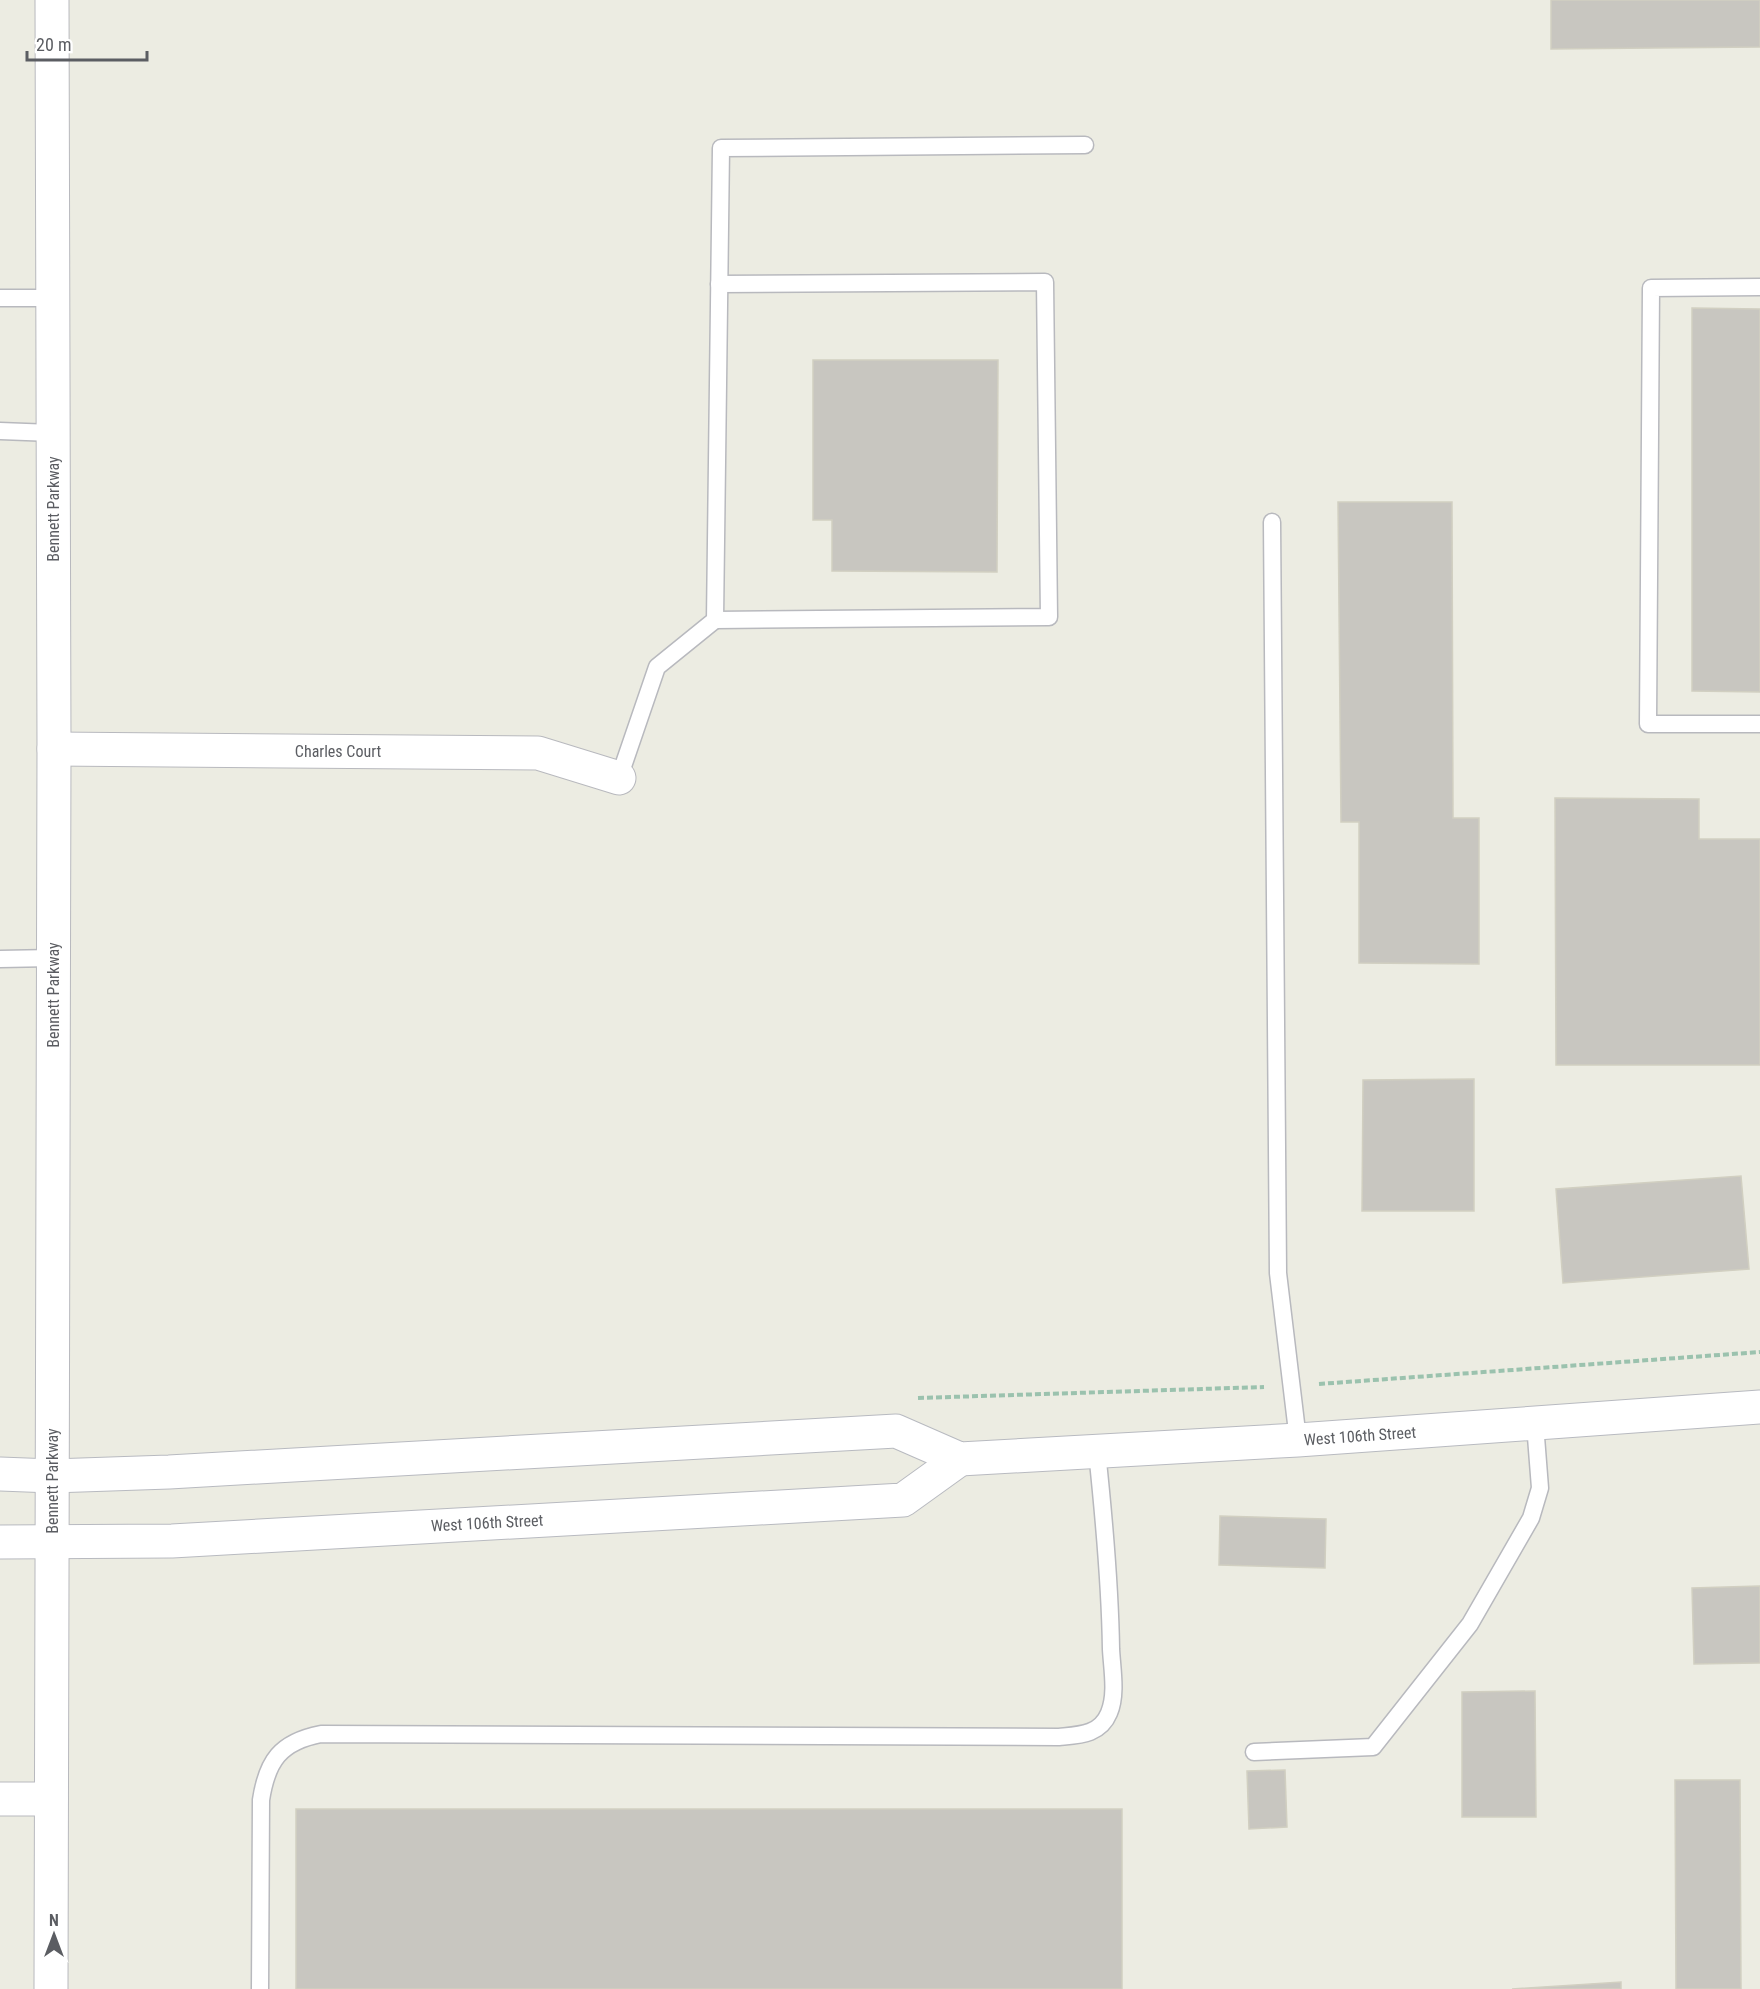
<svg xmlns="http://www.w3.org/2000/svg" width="1760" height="1989" font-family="'Roboto Condensed',sans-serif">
	<rect width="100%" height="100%" fill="#ecece2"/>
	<!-- building -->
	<g fill="#c8c6c0" stroke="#d1cfc1" stroke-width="1.5">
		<polygon points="1551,0 1760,0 1760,47 1551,49"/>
		<polygon points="1692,308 1760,309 1760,692 1692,691"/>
		<polygon points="813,360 998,360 997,572 832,571 832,520 813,520"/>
		<polygon points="1338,502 1452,502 1453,818 1479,818 1479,964 1359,963 1359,822 1341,822"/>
		<polygon points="1555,798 1699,799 1699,839 1760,839 1760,1065 1556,1065"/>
		<polygon points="1474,1079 1474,1211 1362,1211 1363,1080"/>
		<polygon points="1741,1176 1749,1269 1563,1283 1556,1189"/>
		<polygon points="1220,1516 1326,1519 1325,1568 1219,1565"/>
		<polygon points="1760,1586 1760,1663 1694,1664 1692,1588"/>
		<polygon points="1535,1691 1536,1817 1462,1817 1462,1692"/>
		<polygon points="1285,1770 1287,1827 1249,1829 1247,1771"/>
		<polygon points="1675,1780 1740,1780 1741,1989 1676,1989"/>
		<rect x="296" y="1809" width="826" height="180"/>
		<polygon points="1621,1982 1621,1989 1512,1989"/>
	</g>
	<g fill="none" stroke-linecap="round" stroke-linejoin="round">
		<!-- lane casing -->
		<g stroke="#b8b9be" stroke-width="19">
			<g id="lane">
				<polyline points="1760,287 1651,288 1648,724 1760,724"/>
				<polyline points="0,298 52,298"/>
				<polyline points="0,431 52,433"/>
				<polyline points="1272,522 1278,1273 1298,1440"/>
				<polyline points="715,620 1049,617 1045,282 719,284"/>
				<polyline points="619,778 657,667 715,620 721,148 1085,145"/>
				<polyline points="0,959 53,958"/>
				<polyline points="1254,1752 1373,1747 1470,1624 1531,1518 1540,1488 1535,1424"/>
				<path d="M260 1989 261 1800C267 1761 280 1742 321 1734L1059 1737C1079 1735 1100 1735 1109 1713 1117 1694 1112 1669 1111 1649 1110 1583 1104 1518 1097 1452"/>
			</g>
		</g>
		<!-- street casing -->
		<g stroke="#b8b9be" stroke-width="35">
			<g id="street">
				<polyline points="54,749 538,753 619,778"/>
				<polyline points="0,1799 51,1799"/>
				<polyline points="51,1989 54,749 52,0"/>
			</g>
		</g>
		<!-- secondary casing -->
		<g stroke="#b8bac0" stroke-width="35">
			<g id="secondary">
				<polyline points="0,1474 52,1476 169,1472 896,1431 960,1459 1298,1440 1760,1407"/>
				<polyline points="0,1542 172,1541 903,1500 960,1459"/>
			</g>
		</g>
		<!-- path -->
		<g stroke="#9bc2ae" stroke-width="4" stroke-dasharray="6 3" stroke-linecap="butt">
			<polyline points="1319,1384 1760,1352"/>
			<polyline points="918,1398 1264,1387"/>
		</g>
		<!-- lane -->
		<use href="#lane" stroke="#fff" stroke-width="16"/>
		<!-- street -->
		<use href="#street" stroke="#fff" stroke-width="33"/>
		<!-- secondary -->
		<use href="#secondary" stroke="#fff" stroke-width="33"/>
	</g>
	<g text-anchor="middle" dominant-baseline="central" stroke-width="5" stroke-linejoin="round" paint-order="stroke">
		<!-- street labels -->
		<g font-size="16" fill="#5b5d62" stroke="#fff">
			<text transform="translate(53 509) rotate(-90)">Bennett Parkway</text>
			<text x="338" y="751">Charles Court</text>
			<text transform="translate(53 995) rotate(-90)">Bennett Parkway</text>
			<text transform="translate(1360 1436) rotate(-4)">West 106th Street</text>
			<text transform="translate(52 1481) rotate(-90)">Bennett Parkway</text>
			<text transform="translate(487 1523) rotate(-3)">West 106th Street</text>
		</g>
	</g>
	<!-- north arrow -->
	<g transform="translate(54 1935)" stroke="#ffffff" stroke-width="4.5" paint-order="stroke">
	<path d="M0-4.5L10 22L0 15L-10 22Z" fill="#5b5d62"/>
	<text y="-9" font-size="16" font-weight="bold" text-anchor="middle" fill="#5b5d62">N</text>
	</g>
	<!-- scale -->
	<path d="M27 51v9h120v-9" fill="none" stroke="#5b5d62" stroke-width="3"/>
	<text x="36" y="51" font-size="18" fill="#5b5d62" stroke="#ffffff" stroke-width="4.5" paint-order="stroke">20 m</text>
</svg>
